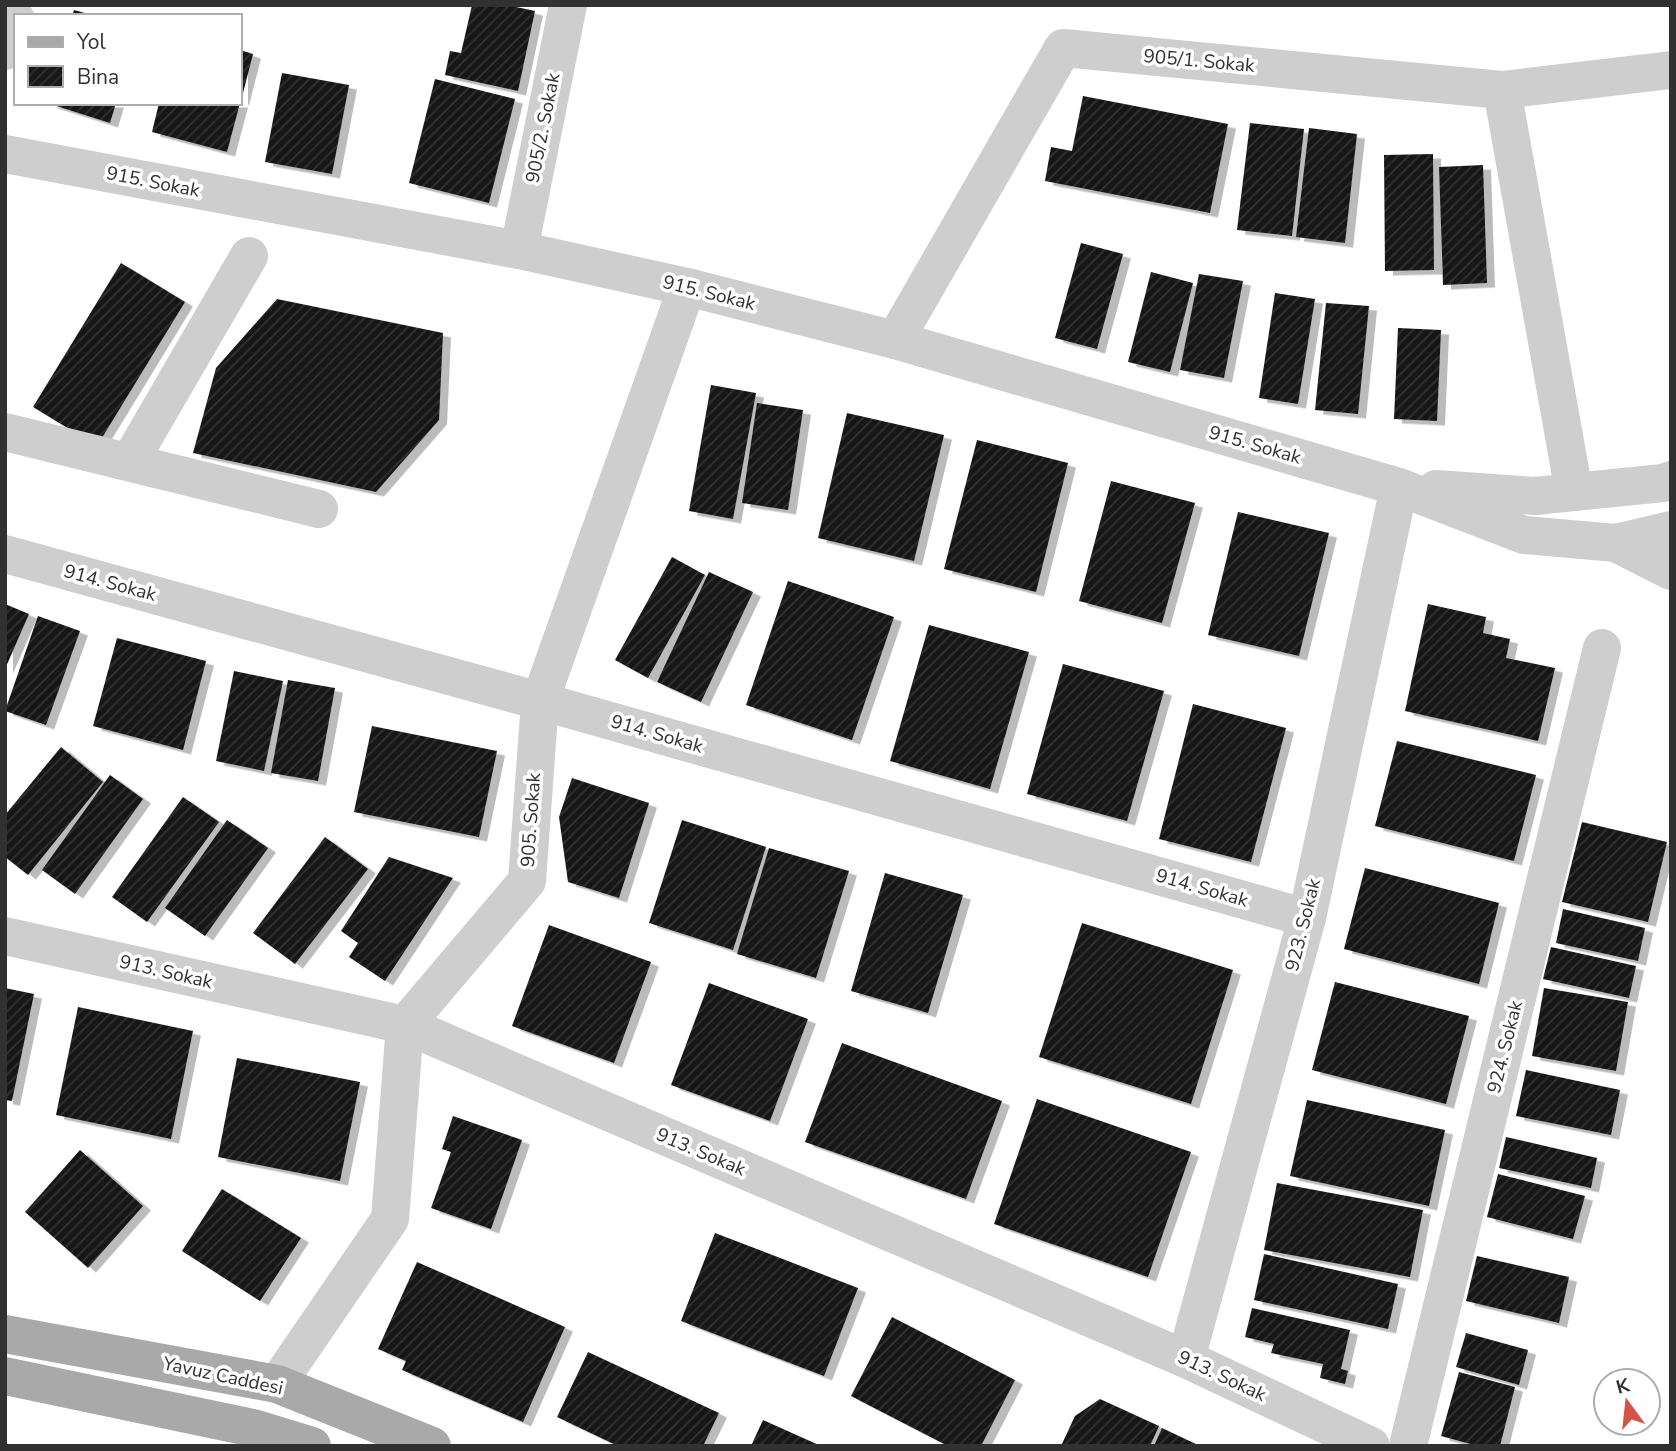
<svg xmlns="http://www.w3.org/2000/svg" width="1676" height="1451" font-family="'Nunito Sans',sans-serif">
	<defs>
		<pattern id="building-hatch" width="6" height="6" patternUnits="userSpaceOnUse" patternTransform="scale(1.75)"><rect width="6" height="6" fill="#181818"/><path d="M-1 1l2-2M0 6l6-6M5 7l2-2" fill="none" stroke="#313131"/></pattern>
		<filter id="shadow"><feDropShadow dx="8" dy="4.5" stdDeviation="0" flood-color="#0004"/></filter>
	</defs>
	<rect width="100%" height="100%" fill="#fff"/>
	<!-- building -->
	<g fill="url(#building-hatch)" filter="url(#shadow)">
		<polygon points="472,5 507,5 535,11 518,91 445,75 450,51 461,53"/>
		<polygon points="74,10 92,15 92,16 72,16"/>
		<polygon points="240,50 253,54 241,101 240,100"/>
		<polygon points="282,73 349,85 332,174 265,162"/>
		<polygon points="435,79 515,99 489,203 409,183"/>
		<polygon points="1083,96 1228,124 1210,213 1045,181 1051,147 1072,151"/>
		<polygon points="47,103 116,103 110,123"/>
		<polygon points="159,103 240,103 227,152 152,132"/>
		<polygon points="1250,123 1304,129 1292,236 1237,230"/>
		<polygon points="1309,128 1357,134 1345,243 1296,237"/>
		<polygon points="1433,154 1434,270 1385,271 1384,155"/>
		<polygon points="1483,165 1487,283 1443,285 1439,167"/>
		<polygon points="1081,243 1123,254 1097,349 1055,338"/>
		<polygon points="121,263 185,302 97,446 33,407"/>
		<polygon points="1151,272 1193,283 1170,372 1128,362"/>
		<polygon points="1199,274 1243,281 1224,378 1180,370"/>
		<polygon points="1275,293 1315,299 1298,404 1259,398"/>
		<polygon points="277,299 443,333 439,420 376,492 193,453 216,368"/>
		<polygon points="1326,303 1369,306 1358,414 1315,410"/>
		<polygon points="1398,328 1441,330 1437,421 1394,419"/>
		<polygon points="711,385 756,393 733,519 689,511"/>
		<polygon points="757,403 803,410 788,510 742,503"/>
		<polygon points="847,413 944,435 914,561 818,538"/>
		<polygon points="977,440 1068,463 1036,592 944,569"/>
		<polygon points="1111,481 1195,503 1162,623 1079,601"/>
		<polygon points="1238,512 1329,533 1299,656 1208,635"/>
		<polygon points="672,557 705,575 648,678 615,660"/>
		<polygon points="709,572 753,592 701,702 657,682"/>
		<polygon points="788,581 894,617 852,740 746,705"/>
		<polygon points="5,604 29,614 5,669"/>
		<polygon points="1428,604 1486,617 1483,633 1510,639 1506,658 1555,668 1538,741 1405,711"/>
		<polygon points="38,616 80,631 46,725 5,711"/>
		<polygon points="929,625 1029,652 990,789 890,761"/>
		<polygon points="117,638 206,661 183,750 93,726"/>
		<polygon points="1063,664 1164,691 1127,821 1027,794"/>
		<polygon points="234,671 283,681 264,771 216,761"/>
		<polygon points="288,680 335,688 318,781 271,773"/>
		<polygon points="1193,704 1286,728 1251,862 1159,839"/>
		<polygon points="372,726 497,751 479,837 354,812"/>
		<polygon points="1397,741 1536,775 1514,861 1375,826"/>
		<polygon points="61,747 103,782 28,875 5,857 5,815"/>
		<polygon points="110,775 143,799 75,894 42,870"/>
		<polygon points="572,778 649,803 619,898 568,882 559,817"/>
		<polygon points="183,797 219,822 147,922 112,897"/>
		<polygon points="227,820 268,848 205,936 165,908"/>
		<polygon points="682,820 766,847 733,950 649,923"/>
		<polygon points="1582,822 1667,842 1648,922 1562,902"/>
		<polygon points="325,837 368,869 295,964 253,933"/>
		<polygon points="769,848 849,871 816,978 737,954"/>
		<polygon points="389,857 453,878 385,981 349,957 358,943 341,931"/>
		<polygon points="1365,868 1499,903 1479,984 1344,949"/>
		<polygon points="885,873 963,895 928,1013 851,991"/>
		<polygon points="1563,909 1645,928 1638,961 1556,943"/>
		<polygon points="1082,923 1233,970 1191,1104 1039,1057"/>
		<polygon points="549,925 651,962 614,1063 512,1026"/>
		<polygon points="1551,947 1636,966 1629,998 1543,979"/>
		<polygon points="1335,982 1469,1016 1446,1104 1312,1070"/>
		<polygon points="709,983 808,1019 770,1121 671,1085"/>
		<polygon points="5,988 34,994 12,1101 5,1100"/>
		<polygon points="1544,988 1628,1002 1616,1071 1532,1056"/>
		<polygon points="78,1007 193,1031 171,1139 56,1115"/>
		<polygon points="842,1043 1002,1101 966,1199 805,1142"/>
		<polygon points="237,1058 360,1082 340,1181 218,1157"/>
		<polygon points="1526,1070 1620,1090 1611,1135 1516,1116"/>
		<polygon points="1037,1099 1191,1152 1148,1277 994,1224"/>
		<polygon points="1307,1100 1445,1130 1429,1206 1290,1176"/>
		<polygon points="453,1116 522,1140 491,1229 431,1208 451,1152 442,1149"/>
		<polygon points="1506,1137 1597,1158 1591,1188 1499,1168"/>
		<polygon points="80,1150 143,1206 88,1268 25,1212"/>
		<polygon points="1498,1174 1585,1196 1573,1239 1487,1217"/>
		<polygon points="1277,1183 1423,1210 1410,1277 1264,1250"/>
		<polygon points="222,1189 301,1238 260,1301 182,1251"/>
		<polygon points="715,1233 858,1288 824,1376 681,1321"/>
		<polygon points="1264,1254 1398,1284 1388,1329 1254,1300"/>
		<polygon points="1477,1256 1569,1277 1559,1323 1466,1301"/>
		<polygon points="417,1262 565,1327 523,1422 402,1370 406,1361 378,1349"/>
		<polygon points="1252,1308 1350,1330 1341,1369 1348,1371 1345,1384 1320,1378 1323,1364 1271,1353 1274,1344 1245,1337"/>
		<polygon points="892,1317 1015,1380 981,1446 948,1446 851,1396"/>
		<polygon points="1466,1333 1528,1350 1519,1385 1456,1367"/>
		<polygon points="588,1352 719,1413 703,1446 618,1446 557,1417"/>
		<polygon points="1459,1372 1515,1387 1500,1446 1478,1446 1441,1436"/>
		<polygon points="1100,1399 1159,1426 1150,1446 1061,1446 1075,1416"/>
		<polygon points="763,1420 821,1446 751,1446"/>
		<polygon points="1162,1428 1200,1446 1154,1446"/>
	</g>
	<g fill="none" stroke-linecap="round" stroke-linejoin="round">
		<!-- minor -->
		<g stroke="#cecece" stroke-width="38">
			<polyline points="5,51 16,19"/>
			<polyline points="1502,90 1574,492"/>
			<polyline points="5,154 519,250 687,287 895,340 1399,487 1524,535 1616,543 1671,530"/>
			<polyline points="519,250 568,5"/>
			<polyline points="895,340 1063,48 1502,90 1671,70"/>
			<polyline points="5,432 319,509"/>
			<polyline points="130,461 249,256"/>
			<polyline points="1436,489 1535,496 1663,483 1671,480"/>
			<polyline points="1616,543 1671,571"/>
			<polyline points="5,554 540,701 1307,918"/>
			<polyline points="5,936 405,1025 1186,1359 1371,1446"/>
			<polyline points="1186,1359 1307,918 1399,487"/>
			<polyline points="277,1384 390,1219 405,1025 527,881 540,701 687,287"/>
			<polyline points="1408,1446 1602,648"/>
		</g>
		<!-- major -->
		<g stroke="#a9a9a9" stroke-width="38">
			<polyline points="5,1334 277,1384 432,1446"/>
			<polyline points="5,1376 253,1428 312,1446"/>
		</g>
	</g>
	<g text-anchor="middle" dominant-baseline="central" stroke-width="7" stroke-linejoin="round" paint-order="stroke">
		<!-- street labels -->
		<g font-size="19" fill="#313131" stroke="#fff">
			<text transform="translate(1199 61) rotate(5)">905/1. Sokak</text>
			<text transform="translate(543 128) rotate(-79)">905/2. Sokak</text>
			<text transform="translate(153 182) rotate(11)">915. Sokak</text>
			<text transform="translate(709 293) rotate(14)">915. Sokak</text>
			<text transform="translate(1255 445) rotate(16)">915. Sokak</text>
			<text transform="translate(110 583) rotate(15)">914. Sokak</text>
			<text transform="translate(657 734) rotate(16)">914. Sokak</text>
			<text transform="translate(531 820) rotate(-86)">905. Sokak</text>
			<text transform="translate(1202 888) rotate(16)">914. Sokak</text>
			<text transform="translate(1303 925) rotate(-76)">923. Sokak</text>
			<text transform="translate(166 972) rotate(13)">913. Sokak</text>
			<text transform="translate(1505 1047) rotate(-76)">924. Sokak</text>
			<text transform="translate(701 1152) rotate(23)">913. Sokak</text>
			<text transform="translate(223 1376) rotate(12)">Yavuz Caddesi</text>
			<text transform="translate(1222 1376) rotate(25)">913. Sokak</text>
		</g>
	</g>
	<!-- border -->
	<rect width="1676" height="1451" fill="none" stroke="#313131" stroke-width="14"/>
	<!-- legend -->
	<rect x="14" y="14" width="228" height="91" fill="#ffffff" stroke="#adadad" stroke-width="2"/>
	<rect x="28" y="37" width="35" height="10" fill="#a9a9a9" stroke="#adadad" stroke-width="2"/>
	<text x="77" y="49" font-size="21" fill="#313131">Yol</text>
	<rect x="28" y="66" width="35" height="21" fill="url(#building-hatch)" stroke="#adadad" stroke-width="2"/>
	<text x="77" y="84" font-size="21" fill="#313131">Bina</text>
	<!-- north arrow -->
	<g transform="translate(1627 1402) rotate(345)"><circle r="33" fill="#ffffff" stroke="#adadad" stroke-width="2"/>
	<path d="M0-5L12 26L0 18L-12 26Z" fill="#d55445"/>
	<text y="-10" font-size="19" font-weight="bold" text-anchor="middle" fill="#313131">K</text>
	</g>
</svg>
